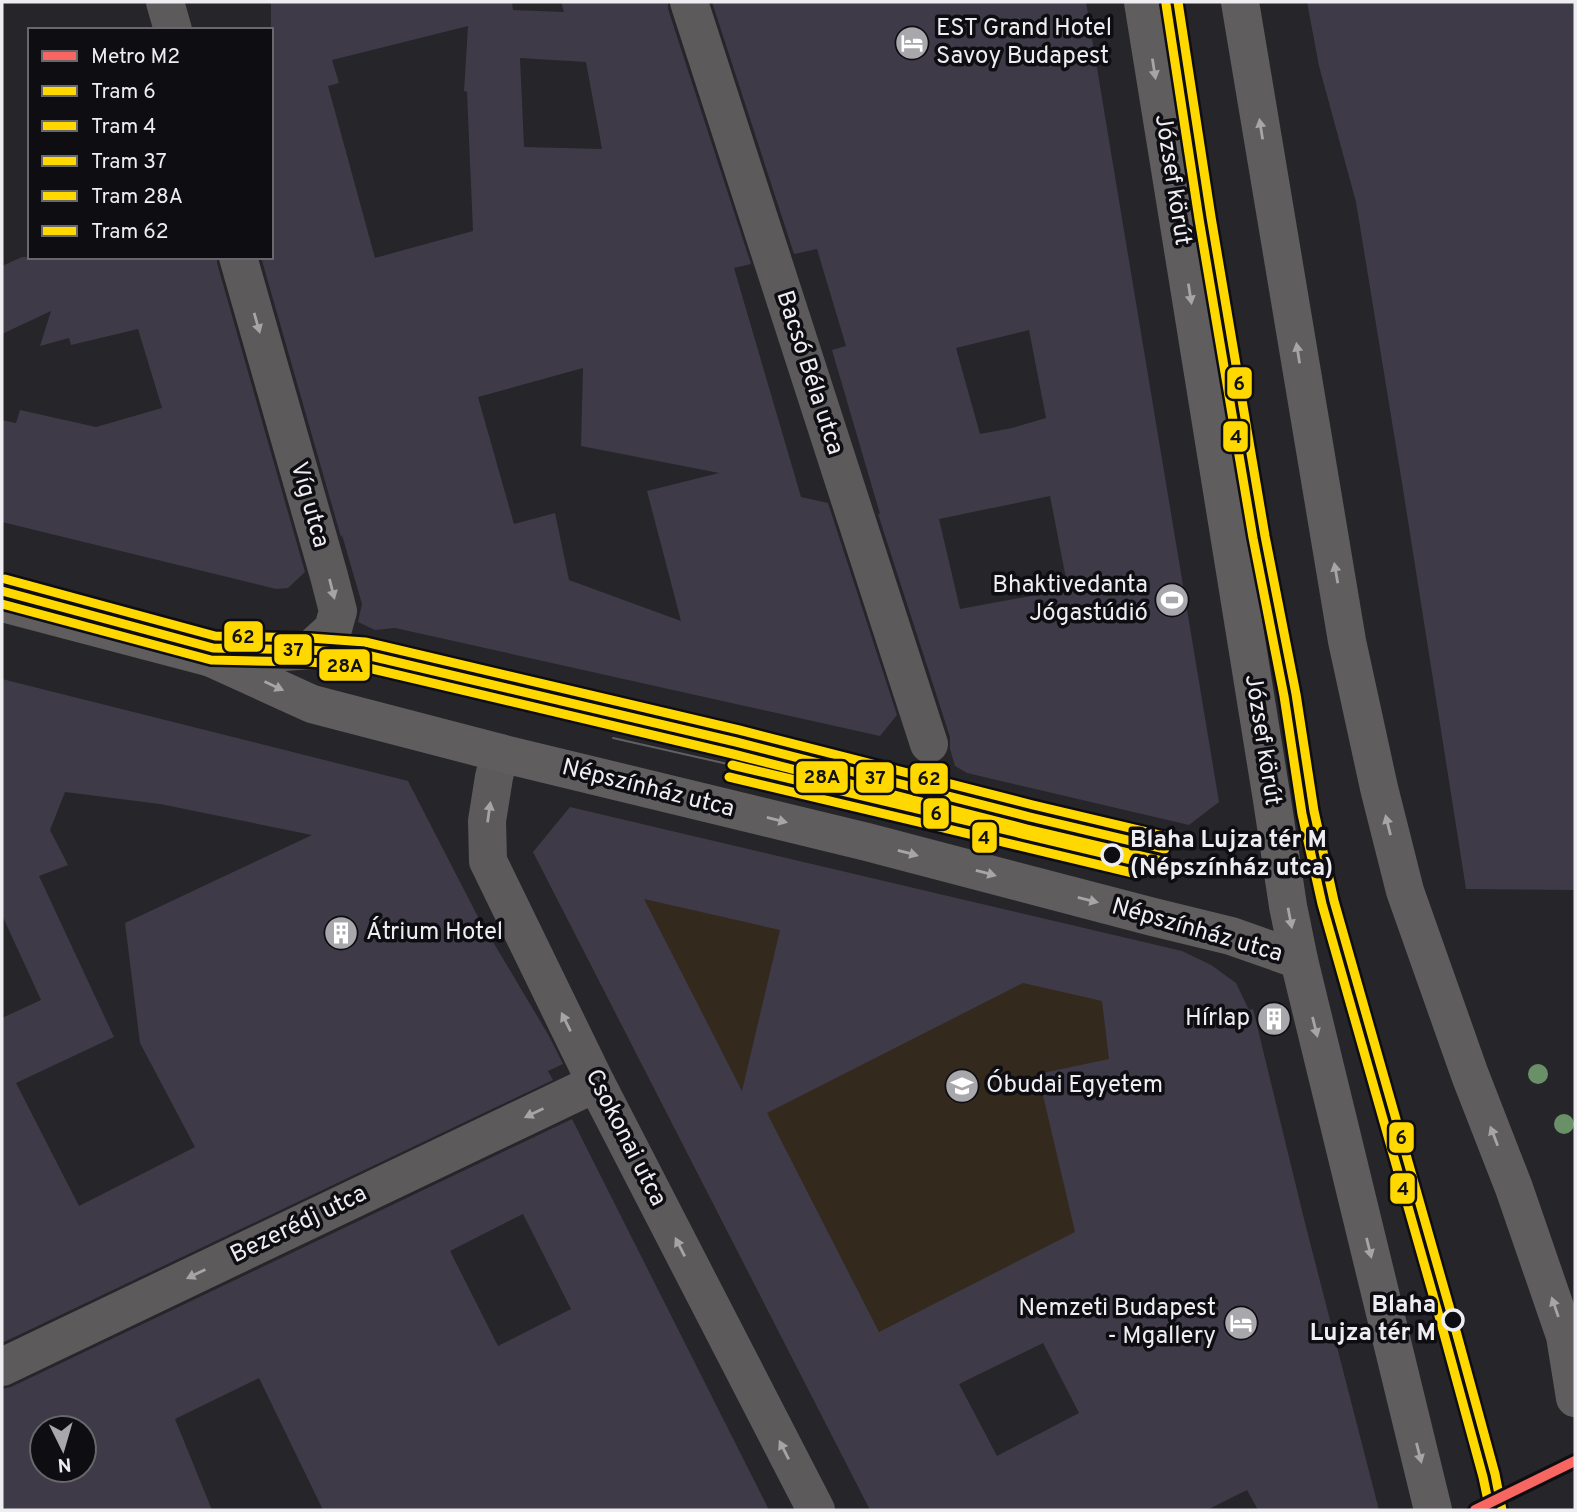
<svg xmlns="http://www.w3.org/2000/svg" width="1577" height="1512" font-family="Overpass,sans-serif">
	<rect width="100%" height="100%" fill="#262529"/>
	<!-- education -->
	<polygon fill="#33291d" points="570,807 1182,951 1212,965 1236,983 1249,1018 1255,1017 1305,1223 1255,1235 837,1446 533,852"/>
	<!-- building -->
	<g fill="#3e3a48" fill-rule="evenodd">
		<path d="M271 2H512L513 10 564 12 561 2H668V9L751 264 734 268 801 497 828 503 897 715 880 736 395 628 375 630 358 622 362 604 342 535 341 537 261 257H271ZM468 26 464 91 467 92 473 231 375 258 328 86 339 83 332 60ZM520 58 586 62 602 149 524 147ZM583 368 581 446 719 473 647 491 681 621 569 580 555 513 514 524 478 397Z"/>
		<path d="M712 2H1086L1219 802 1189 825 967 773 955 766 950 749V737L878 514H880L832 350 846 346 817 249 794 254ZM1029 330 1046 418 1012 428 980 434 956 348ZM1050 496 1068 589 960 609 939 519Z"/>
		<polygon points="1307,2 1575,2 1575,890 1466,889 1403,489 1356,202 1319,66"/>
		<polygon points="22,257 217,257 217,263 305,572 288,588 276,589 2,522 2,420 16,423 20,410 96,427 162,408 138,329 71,345 69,338 40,346 51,311 2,334 2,266"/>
		<path d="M2 679 408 781 477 915 549 1036 563 1064 548 1071 553 1080 2 1343V1018L41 1000 2 915ZM65 792 160 804 312 835 125 923 140 1043 195 1147 79 1206 16 1083 114 1037 39 876 68 865 50 830Z"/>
		<path d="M570 807 1182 951 1211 965 1236 983 1249 1010 1253 1009 1305 1223 1379 1510H1258L1247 1490 1207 1510H870L533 852ZM644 899 780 930 742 1091ZM1023 983 1102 1001 1109 1059 1038 1074 1075 1232 879 1332 767 1113ZM1043 1343 1079 1413 997 1456 959 1384Z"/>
		<path d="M572 1119 769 1510H323L259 1378 175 1419 212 1510H2V1389L11 1387ZM523 1214 571 1309 498 1346 450 1251ZM42 1428H84V1470H42Z"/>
	</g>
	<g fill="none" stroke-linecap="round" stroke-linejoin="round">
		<!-- street -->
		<g stroke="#5c5a5b" stroke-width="38">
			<polyline points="165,2 173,30"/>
			<polyline points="689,2 929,744"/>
			<polyline points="211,658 310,650 333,629 338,611 329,576 238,257"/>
			<polyline points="500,753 494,777 487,821 488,861 596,1083 816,1510"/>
			<polyline points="2,1367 596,1083"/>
		</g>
		<!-- secondary -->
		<g stroke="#5f5d5d" stroke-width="38">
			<polyline points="1143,2 1272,800 1288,906 1299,960 1433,1510"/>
			<polyline points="1240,2 1347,641 1379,788 1405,891 1470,1075 1514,1188 1565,1336 1575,1398"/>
			<polyline points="2,603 211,658 312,704 500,753 867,842 1153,917 1231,936 1299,960"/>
		</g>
		<!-- tram -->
		<polyline stroke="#616060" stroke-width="2" points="613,738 732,765"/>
		<!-- tram-1 casing -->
		<g stroke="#0e0d11" stroke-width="14">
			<g id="tram-1">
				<polyline points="1178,2 1211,217 1265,536 1296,694 1314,811 1334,901 1453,1320 1495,1474 1502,1510"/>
				<polyline points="732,765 1140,862"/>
			</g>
		</g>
		<!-- tram-2 casing -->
		<g stroke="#0e0d11" stroke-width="14">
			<g id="tram-2">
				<polyline points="1166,4 1199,219 1253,538 1284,696 1302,814 1322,904 1441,1323 1483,1477 1490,1510"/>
				<polyline points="729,777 1137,874"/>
			</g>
		</g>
		<!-- tram-3 casing -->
		<g stroke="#0e0d11" stroke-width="14">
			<polyline id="tram-3" points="2,591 213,648 310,650 362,654 736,742 1030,817 1165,849"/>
		</g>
		<!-- tram-4 casing -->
		<g stroke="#0e0d11" stroke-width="14">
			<polyline id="tram-4" points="2,604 211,660 309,662 360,666 733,754 1027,829 1162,861"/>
		</g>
		<!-- tram-5 casing -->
		<g stroke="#0e0d11" stroke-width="14">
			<polyline id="tram-5" points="5,579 215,636 310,638 365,642 739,730 1033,805 1168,837"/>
		</g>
		<!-- tram-1 -->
		<use href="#tram-1" stroke="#ffd800" stroke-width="9"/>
		<!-- tram-2 -->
		<use href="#tram-2" stroke="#ffd800" stroke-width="9"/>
		<!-- tram-3 -->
		<use href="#tram-3" stroke="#ffd800" stroke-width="9"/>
		<!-- tram-4 -->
		<use href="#tram-4" stroke="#ffd800" stroke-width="9"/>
		<!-- tram-5 -->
		<use href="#tram-5" stroke="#ffd800" stroke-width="9"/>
		<!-- metro-1 casing -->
		<g stroke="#0e0d11" stroke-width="16">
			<polyline id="metro-1" points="1475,1510 1575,1461"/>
		</g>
		<!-- metro-1 -->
		<use href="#metro-1" stroke="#f76661" stroke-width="10"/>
	</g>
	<!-- trees -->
	<g fill="#6a9067">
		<circle cx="1538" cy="1074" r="10"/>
		<circle cx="1564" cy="1124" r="10"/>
	</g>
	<!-- one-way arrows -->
	<defs><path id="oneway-solid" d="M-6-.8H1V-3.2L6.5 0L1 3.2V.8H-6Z" transform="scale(1.75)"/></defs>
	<g fill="#a6a5a8">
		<use href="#oneway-solid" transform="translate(1154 69) rotate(81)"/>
		<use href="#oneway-solid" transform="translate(1261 129) rotate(-99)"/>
		<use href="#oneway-solid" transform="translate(1190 294) rotate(81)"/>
		<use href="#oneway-solid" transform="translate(1298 353) rotate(-99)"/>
		<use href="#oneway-solid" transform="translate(1336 573) rotate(-100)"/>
		<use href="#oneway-solid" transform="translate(274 686) rotate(25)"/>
		<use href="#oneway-solid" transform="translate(777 820) rotate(14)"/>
		<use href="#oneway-solid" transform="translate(1388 825) rotate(-104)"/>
		<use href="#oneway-solid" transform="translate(908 853) rotate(15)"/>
		<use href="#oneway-solid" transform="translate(986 873) rotate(15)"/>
		<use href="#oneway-solid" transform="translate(1088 900) rotate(14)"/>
		<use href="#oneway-solid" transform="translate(1290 918) rotate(79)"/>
		<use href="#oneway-solid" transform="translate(1315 1027) rotate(76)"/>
		<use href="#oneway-solid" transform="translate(1494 1136) rotate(-111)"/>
		<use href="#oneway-solid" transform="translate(1369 1248) rotate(76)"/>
		<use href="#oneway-solid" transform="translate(1555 1307) rotate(-109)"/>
		<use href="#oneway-solid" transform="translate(1419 1453) rotate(76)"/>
	</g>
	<g fill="#a5a4a6">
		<use href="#oneway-solid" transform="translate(257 323) rotate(74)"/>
		<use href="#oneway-solid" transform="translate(332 589) rotate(76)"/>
		<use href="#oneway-solid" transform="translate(489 812) rotate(-82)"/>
		<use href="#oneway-solid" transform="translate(566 1022) rotate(-116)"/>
		<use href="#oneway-solid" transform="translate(534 1113) rotate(154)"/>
		<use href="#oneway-solid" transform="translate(680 1247) rotate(-117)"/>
		<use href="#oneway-solid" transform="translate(196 1274) rotate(154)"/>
		<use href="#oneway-solid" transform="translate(784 1450) rotate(-117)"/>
	</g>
	<!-- icons -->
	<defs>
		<g id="hotel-disc" transform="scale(1.75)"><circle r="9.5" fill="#a8a7ac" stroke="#0e0d11"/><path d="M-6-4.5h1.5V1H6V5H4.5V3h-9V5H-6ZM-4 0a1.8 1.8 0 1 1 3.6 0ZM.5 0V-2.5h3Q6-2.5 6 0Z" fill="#fff"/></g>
		<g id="stadium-disc" transform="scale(1.75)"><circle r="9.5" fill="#a8a7ac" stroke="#0e0d11"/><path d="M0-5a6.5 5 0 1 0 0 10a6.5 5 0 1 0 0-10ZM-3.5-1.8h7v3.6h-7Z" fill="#fff"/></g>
		<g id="building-disc" transform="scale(1.75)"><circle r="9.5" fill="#a8a7ac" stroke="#0e0d11"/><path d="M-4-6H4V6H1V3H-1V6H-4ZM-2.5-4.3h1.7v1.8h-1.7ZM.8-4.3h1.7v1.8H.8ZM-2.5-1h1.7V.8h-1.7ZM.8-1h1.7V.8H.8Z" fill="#fff"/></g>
		<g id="university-disc" transform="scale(1.75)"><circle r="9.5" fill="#a8a7ac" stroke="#0e0d11"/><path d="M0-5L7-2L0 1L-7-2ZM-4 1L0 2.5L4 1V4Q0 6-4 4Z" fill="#fff"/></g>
	</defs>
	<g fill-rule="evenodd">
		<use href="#hotel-disc" x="912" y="43"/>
		<use href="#stadium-disc" x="1172" y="600"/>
		<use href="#building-disc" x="341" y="933"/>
		<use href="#building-disc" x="1274" y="1019"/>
		<use href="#university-disc" x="962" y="1086"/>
		<use href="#hotel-disc" x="1241" y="1323"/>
	</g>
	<!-- markers -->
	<g fill="#0e0d11" stroke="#eeedf2" stroke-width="3.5">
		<circle cx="1112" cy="855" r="10"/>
		<circle cx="1453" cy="1320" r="10"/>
	</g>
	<g text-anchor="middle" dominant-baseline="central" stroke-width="7" stroke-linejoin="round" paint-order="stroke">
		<!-- poi labels -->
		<g font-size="24" fill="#eeedf2" stroke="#0e0d11" text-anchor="start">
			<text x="936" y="29">EST Grand Hotel<tspan x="936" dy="28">Savoy Budapest</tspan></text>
			<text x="1148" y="586" text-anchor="end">Bhaktivedanta<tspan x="1148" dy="28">Jógastúdió</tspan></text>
			<text x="366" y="933">Átrium Hotel</text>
			<text x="1250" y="1019" text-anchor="end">Hírlap</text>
			<text x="986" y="1086">Óbudai Egyetem</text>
			<text x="1216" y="1309" text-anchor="end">Nemzeti Budapest<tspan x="1216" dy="28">- Mgallery</tspan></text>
		</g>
		<!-- street labels -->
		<g font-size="24" fill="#eeedf2" stroke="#0e0d11">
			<text transform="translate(1172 180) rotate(81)">József körút</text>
			<text transform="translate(809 373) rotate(72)">Bacsó Béla utca</text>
			<text transform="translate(309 505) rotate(74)">Víg utca</text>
			<text transform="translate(1262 740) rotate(81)">József körút</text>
			<text transform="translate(648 789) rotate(14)">Népszínház utca</text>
			<text transform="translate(1197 931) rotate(16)">Népszínház utca</text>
			<text transform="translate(625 1138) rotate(63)">Csokonai utca</text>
			<text transform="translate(299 1225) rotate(-26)">Bezerédj utca</text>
		</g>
		<!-- stop labels -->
		<g font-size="24" font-weight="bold" fill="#eeedf2" stroke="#0e0d11" text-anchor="start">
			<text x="1130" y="841">Blaha Lujza tér M<tspan x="1130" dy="28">(Népszínház utca)</tspan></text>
			<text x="1436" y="1306" text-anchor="end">Blaha<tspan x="1436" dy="28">Lujza tér M</tspan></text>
		</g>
	</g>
	<g stroke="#0e0d11" stroke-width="2.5">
		<rect x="1226" y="366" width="27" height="34" rx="7" fill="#ffd800"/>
		<rect x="1222" y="420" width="27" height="33" rx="7" fill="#ffd800"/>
		<rect x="223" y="620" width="41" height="33" rx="7" fill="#ffd800"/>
		<rect x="273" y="633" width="40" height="33" rx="7" fill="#ffd800"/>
		<rect x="318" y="648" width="53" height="34" rx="7" fill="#ffd800"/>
		<rect x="795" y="760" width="54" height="34" rx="7" fill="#ffd800"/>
		<rect x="855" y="761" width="40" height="33" rx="7" fill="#ffd800"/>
		<rect x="909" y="762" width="40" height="33" rx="7" fill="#ffd800"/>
		<rect x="922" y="797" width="28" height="33" rx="7" fill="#ffd800"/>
		<rect x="971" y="821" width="27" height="33" rx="7" fill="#ffd800"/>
		<rect x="1388" y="1121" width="27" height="33" rx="7" fill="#ffd800"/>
		<rect x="1389" y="1172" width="27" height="33" rx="7" fill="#ffd800"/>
	</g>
	<g font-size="19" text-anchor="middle" font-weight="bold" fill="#111">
		<text x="1239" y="390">6</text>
		<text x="1236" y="443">4</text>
		<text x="243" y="643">62</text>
		<text x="293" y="656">37</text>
		<text x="345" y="672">28A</text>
		<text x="822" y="783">28A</text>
		<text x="875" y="784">37</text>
		<text x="929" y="785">62</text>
		<text x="936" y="820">6</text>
		<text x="984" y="844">4</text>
		<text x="1401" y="1144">6</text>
		<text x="1403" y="1195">4</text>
	</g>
	<!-- border -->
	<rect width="1577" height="1512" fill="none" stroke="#eeedf2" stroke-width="7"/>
	<!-- legend -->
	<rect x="28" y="28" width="245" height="231" fill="#0e0d11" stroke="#68676b" stroke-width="2"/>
	<rect x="42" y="51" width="35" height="10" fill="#f76661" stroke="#68676b" stroke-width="2"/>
	<text x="91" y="63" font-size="21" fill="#eeedf2">Metro M2</text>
	<rect x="42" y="86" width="35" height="10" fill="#ffd800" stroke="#68676b" stroke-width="2"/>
	<text x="91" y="98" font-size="21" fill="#eeedf2">Tram 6</text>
	<rect x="42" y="121" width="35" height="10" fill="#ffd800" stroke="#68676b" stroke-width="2"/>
	<text x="91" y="133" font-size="21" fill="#eeedf2">Tram 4</text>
	<rect x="42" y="156" width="35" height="10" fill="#ffd800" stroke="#68676b" stroke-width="2"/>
	<text x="91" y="168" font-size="21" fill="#eeedf2">Tram 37</text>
	<rect x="42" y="191" width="35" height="10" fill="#ffd800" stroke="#68676b" stroke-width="2"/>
	<text x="91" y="203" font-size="21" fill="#eeedf2">Tram 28A</text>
	<rect x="42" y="226" width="35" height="10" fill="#ffd800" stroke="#68676b" stroke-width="2"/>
	<text x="91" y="238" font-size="21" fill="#eeedf2">Tram 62</text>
	<!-- north arrow -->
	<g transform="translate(63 1449) rotate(175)"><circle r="33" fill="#0e0d11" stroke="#68676b" stroke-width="2"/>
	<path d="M0-5L12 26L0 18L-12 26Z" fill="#a8a7ac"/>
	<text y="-10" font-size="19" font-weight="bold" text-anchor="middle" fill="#eeedf2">N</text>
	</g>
</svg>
